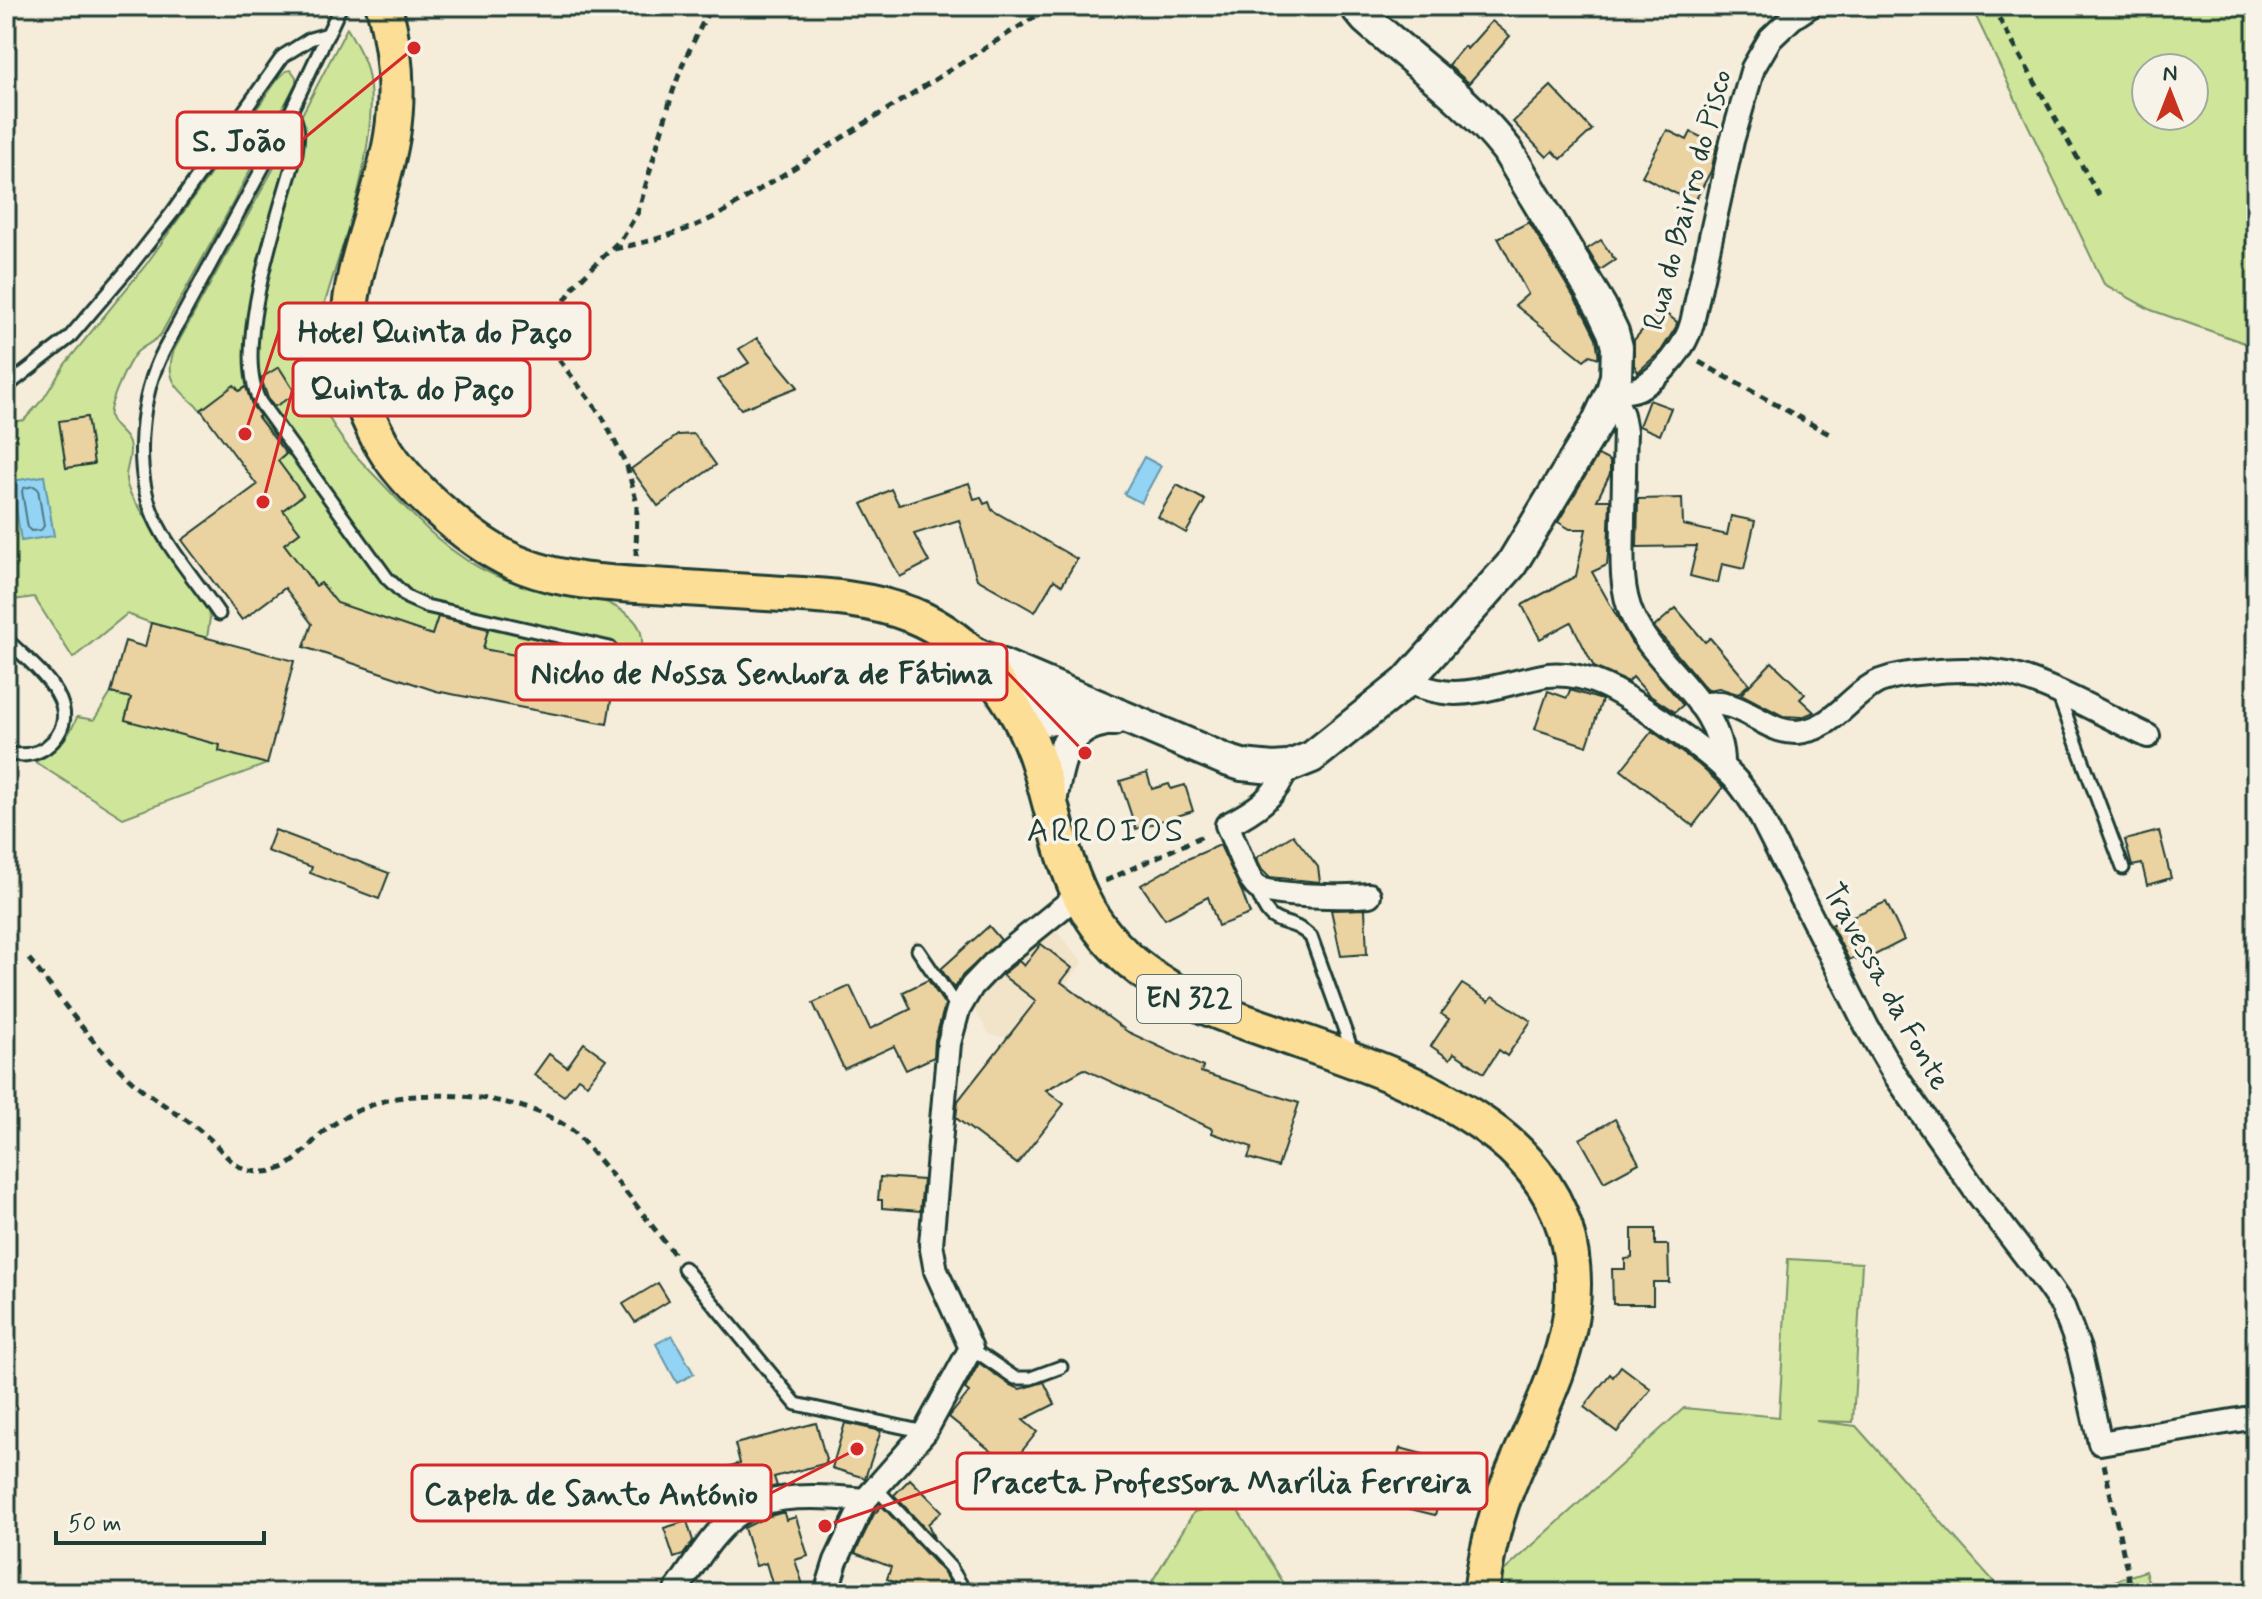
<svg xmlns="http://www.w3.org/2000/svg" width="2262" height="1599" font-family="Mynerve,sans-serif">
	<rect width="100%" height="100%" fill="#f5ecda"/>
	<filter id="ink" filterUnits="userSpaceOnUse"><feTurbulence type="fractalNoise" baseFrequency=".0125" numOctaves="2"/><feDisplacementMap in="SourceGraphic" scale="16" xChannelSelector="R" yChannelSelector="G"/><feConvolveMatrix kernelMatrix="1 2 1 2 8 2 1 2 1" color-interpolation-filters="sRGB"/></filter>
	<g filter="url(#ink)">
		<!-- built -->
		<polygon fill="#f2e4c9" points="1051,925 1083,962 1024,1039 990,1035 972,1006 980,988"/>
		<!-- green -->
		<g fill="#cee59a" stroke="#769167" stroke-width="2" fill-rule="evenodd">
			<path d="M1971 6H2256V347L2151 310 2104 284ZM2194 68V116H2146V68Z"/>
			<path d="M347 28C354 40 362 53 366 66 373 90 371 116 368 140 359 209 334 265 317 331 314 359 316 389 328 415 340 442 361 461 381 482 415 518 448 555 494 575 531 591 570 592 608 603 648 622 645 636 638 675L607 672 483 649 489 626 439 614 432 635 337 603 321 583 316 586 284 544 300 532 283 510 303 495 278 461 286 454 235 386 201 410C180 391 163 381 174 350L282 153Z"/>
			<path d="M291 70 296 77V83L226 216 161 334C154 343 144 345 136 353 128 362 107 407 110 417 113 429 129 434 130 448 131 470 119 472 132 497L204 602 210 618 207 638 151 623 127 614 73 658 34 597 6 601V423L24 420 44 398 65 364 145 266 278 79 286 71Z"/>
			<path d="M111 693 131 698 125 719 220 745 219 751 267 764 123 818 35 762C56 753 69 738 77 717L94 720Z"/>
			<polygon points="1788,1259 1862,1263 1853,1422 1816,1421 1856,1426 2004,1593 1500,1593 1504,1571 1684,1408 1779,1417"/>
			<polygon points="1233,1503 1290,1593 1137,1593 1151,1583 1194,1512"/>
			<polygon points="2145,1571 2152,1593 2079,1593"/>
		</g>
		<!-- water -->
		<g fill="#93d3f4" stroke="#6597a7" stroke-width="2">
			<polygon points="1144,457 1161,466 1141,503 1124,494"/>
			<polygon points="44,476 54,536 21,541 12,481"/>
			<polygon points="672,1335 694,1374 677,1383 656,1344"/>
		</g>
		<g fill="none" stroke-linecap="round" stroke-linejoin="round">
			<!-- shore -->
			<polygon stroke="#4d7981" stroke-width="2" points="34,486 38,489 44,526 41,530 31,531 28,528 22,491 24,488"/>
		</g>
		<!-- building -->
		<g fill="#ebd2a1" stroke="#1f3d34" stroke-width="2">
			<polygon points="1492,21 1510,36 1469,83 1448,65 1464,46 1467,49"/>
			<polygon points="1551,86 1592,130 1561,159 1553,151 1547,157 1513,122"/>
			<polygon points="1667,130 1687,140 1691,132 1717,145 1711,171 1694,203 1642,176"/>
			<polygon points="1529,222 1585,316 1596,338 1599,358 1590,355 1584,360 1515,305 1528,294 1498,238"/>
			<polygon points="1601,240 1615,260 1600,270 1587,249"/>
			<polygon points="1660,309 1677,322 1676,327 1661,351 1638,372 1634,365 1634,340"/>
			<polygon points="757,338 798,387 741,409 718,380 749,363 739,349"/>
			<polygon points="279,367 296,394 274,407 268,398 261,378"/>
			<polygon points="234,385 239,391 246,387 252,405 260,416 258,417 286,454 278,461 303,495 283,510 300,532 284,544 316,586 321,583 337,603 432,635 438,617 488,629 483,649 607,672 605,681 614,683 607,724 436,691 304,647 312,624 285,588 242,620 182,540 257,485 201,410"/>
			<polygon points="1649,400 1671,408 1660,435 1639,426"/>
			<polygon points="87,417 94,464 66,468 59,421"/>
			<polygon points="694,434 716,465 658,506 631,469 678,435"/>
			<polygon points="1598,455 1610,461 1610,474 1597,500 1610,500 1608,554 1607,565 1592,572 1631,642 1683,705 1675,712 1649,695 1633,677 1628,682 1594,667 1571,622 1540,639 1522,605 1576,576 1586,529 1570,529 1558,522"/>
			<polygon points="969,483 974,499 981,497 984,504 989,502 992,510 1077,559 1062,585 1054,580 1035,612 977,579 959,520 914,534 929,562 900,577 862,504 891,489 899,505"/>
			<polygon points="1177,485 1205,500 1186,533 1158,517"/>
			<polygon points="1682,498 1683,525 1727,535 1731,516 1755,521 1744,569 1722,564 1718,583 1690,576 1697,546 1637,547 1638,499"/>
			<polygon points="1676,608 1705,642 1710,638 1749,684 1738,694 1719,688 1707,690 1654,627"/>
			<polygon points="151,623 294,661 267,764 219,751 220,745 125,720 131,698 111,693 125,641 145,647"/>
			<polygon points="1772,662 1805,694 1800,699 1814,712 1802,717 1783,716 1741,694"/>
			<polygon points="1570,690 1602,700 1587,746 1535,729 1548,691 1567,698"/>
			<polygon points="1652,731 1699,765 1723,787 1693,826 1621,770"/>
			<polygon points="1147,773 1152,789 1169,784 1171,789 1185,785 1193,811 1136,829 1120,781"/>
			<polygon points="275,830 389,873 379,899 310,873 312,867 267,851"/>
			<polygon points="2159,831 2171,878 2147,885 2142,864 2132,866 2125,840"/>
			<polygon points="1293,835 1318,867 1320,882 1269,877 1262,870 1256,858"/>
			<polygon points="1220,845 1242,892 1250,914 1218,926 1208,897 1165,919 1141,885 1185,860"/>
			<polygon points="1886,902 1904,940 1873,956 1871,953 1857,960 1855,957 1849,960 1831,925"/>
			<polygon points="1365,909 1367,954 1341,956 1331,910"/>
			<polygon points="989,926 1001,940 962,976 954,988 941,969"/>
			<polygon points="1041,944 1072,968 1061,982 1128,1032 1203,1067 1201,1072 1299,1103 1278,1167 1248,1158 1252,1147 1212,1133 1213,1129 1084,1069 1046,1090 1064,1104 1017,1164 956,1118 958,1101 1036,1001 1002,975 1019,961 1024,966"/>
			<polygon points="928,980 945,1005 935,1040 934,1057 906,1070 894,1046 844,1069 813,1003 850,986 870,1029 911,1009 903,992"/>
			<polygon points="1462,984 1489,1001 1493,996 1531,1021 1507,1056 1499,1050 1484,1073 1454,1053 1450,1059 1431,1046 1449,1019 1441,1014"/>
			<polygon points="584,1043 606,1059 587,1084 578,1078 564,1096 534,1075 549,1054 567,1067"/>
			<polygon points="1615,1119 1639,1163 1604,1182 1580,1139"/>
			<polygon points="880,1177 923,1180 920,1211 882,1208 882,1200 878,1200"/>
			<polygon points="1632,1229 1655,1229 1655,1245 1668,1245 1669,1282 1653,1282 1653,1304 1613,1304 1612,1269 1625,1269 1625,1259 1632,1258"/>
			<polygon points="658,1283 669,1301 635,1322 623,1304"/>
			<polygon points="979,1363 1010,1385 1020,1389 1044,1382 1055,1404 1023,1420 1037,1432 1010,1466 949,1417 969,1392 965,1389"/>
			<polygon points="1621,1366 1651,1389 1617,1432 1584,1407 1610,1374 1613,1377"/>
			<polygon points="816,1423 827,1463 774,1477 777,1486 757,1490 736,1500 732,1489 727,1491 721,1469 740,1463 735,1444"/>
			<polygon points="845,1423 881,1431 865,1478 832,1468"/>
			<polygon points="1400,1448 1449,1461 1435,1515 1398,1506 1399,1499 1387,1496"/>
			<polygon points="910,1479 942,1511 928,1524 934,1538 894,1495"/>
			<polygon points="882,1506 943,1572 956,1593 892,1593 896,1583 887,1579 891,1567 855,1553 874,1514"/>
			<polygon points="781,1513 784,1513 786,1520 796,1517 808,1556 795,1560 804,1588 786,1593 775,1593 766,1563 756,1566 744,1528 766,1517"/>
			<polygon points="687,1521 693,1541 683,1555 674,1558 664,1528"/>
		</g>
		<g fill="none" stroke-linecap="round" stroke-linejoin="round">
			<!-- lane casing -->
			<g stroke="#1f3d34" stroke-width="17">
				<g id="lane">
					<path d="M291 112C300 125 298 137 296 153 280 212 231 347 260 402L387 578 408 598 426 606 610 648"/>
					<polyline points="6,387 69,338 128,269 172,213 283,56 310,39 328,34"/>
					<path d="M219 614C199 584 168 549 154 517 133 469 140 395 164 350L276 143 341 6"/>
					<path d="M6 639C31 664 87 704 53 741 40 755 23 757 6 753"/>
					<polyline points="2058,694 2123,868"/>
					<path d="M1256 887C1271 936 1285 912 1311 937L1353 1053"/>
					<polyline points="918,950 958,1009"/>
					<polyline points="684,1268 796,1404 925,1432"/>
					<polyline points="971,1348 1015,1378 1031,1378 1061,1367"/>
					<polyline points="875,1487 950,1567 966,1593"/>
				</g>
			</g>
			<!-- street casing -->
			<g stroke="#1f3d34" stroke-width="28">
				<g id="street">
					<path d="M1406 682C1418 686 1431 690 1443 692 1474 697 1516 680 1548 675 1592 671 1626 697 1661 720 1686 738 1712 755 1734 778 1744 788 1751 801 1759 813L1867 1027 1895 1075 1975 1190 2047 1284 2063 1307 2079 1349 2100 1443 2256 1417"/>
					<path d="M1700 705C1745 695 1766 739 1804 731 1835 726 1852 693 1880 681 1896 675 1912 673 1928 672 1954 669 1982 669 2008 674 2054 685 2105 716 2148 736"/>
					<path d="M1722 766C1724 703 1654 668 1632 615 1619 585 1623 550 1623 518 1624 489 1624 460 1625 431L1622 415 1612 391C1621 392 1630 392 1639 388 1661 377 1686 347 1692 323L1732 141 1753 68 1770 39 1792 18 1810 6"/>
					<path d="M1287 767C1277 797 1254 811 1227 825 1233 837 1248 881 1257 887 1270 897 1350 897 1369 895"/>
					<path d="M676 1590C694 1566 710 1536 733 1518 766 1491 825 1496 865 1500"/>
					<polyline points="826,1593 836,1561 865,1500 925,1432 971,1348 936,1271 931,1244 949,1043 958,1010 972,986 994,963 1079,894"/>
				</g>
			</g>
			<!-- secondary casing -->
			<g stroke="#1f3d34" stroke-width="36">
				<g id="secondary">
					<path d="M967 650 1226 760 1242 765 1273 768 1287 767 1312 757 1406 682 1511 565 1597 423 1612 391 1616 376 1617 347 1613 332 1601 307 1507 150C1468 100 1413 61 1366 19L1355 6"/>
					<path d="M1075 699C1053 699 1029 695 1022 721L1074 718 1113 720"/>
					<path d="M1050 808C1057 771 1059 729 1102 721"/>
				</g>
			</g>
			<!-- primary casing -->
			<g stroke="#1f3d34" stroke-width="40">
				<path id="primary" d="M384 6C395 48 399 93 392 136 377 229 325 304 362 401 369 420 377 438 388 454 404 478 424 497 445 515 469 536 495 555 524 566 565 582 610 583 653 586 696 589 740 591 783 594 827 596 871 599 912 615 974 640 1019 701 1039 764 1064 845 1068 916 1143 971 1181 1000 1227 1016 1271 1031 1346 1058 1422 1080 1487 1127 1523 1152 1552 1187 1565 1229 1595 1330 1535 1411 1502 1501 1492 1530 1485 1562 1481 1593"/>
			</g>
			<!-- path -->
			<g stroke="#1f3d34" stroke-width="5" stroke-dasharray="8 6" stroke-linecap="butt">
				<polyline points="1992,6 2099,196"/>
				<path d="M614 249C652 241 687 232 722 213L1033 18 1049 6"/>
				<polyline points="1699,362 1831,435"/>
				<polyline points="636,556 637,504 627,466 603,418 560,361 554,346 554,328 564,302 575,285 623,237 638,212 673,91 684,61 711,6"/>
				<polyline points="1105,881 1205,835"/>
				<path d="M29 959C61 999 93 1046 131 1080 153 1100 181 1114 204 1134 220 1146 230 1167 251 1171 294 1178 303 1146 331 1126 349 1113 371 1104 392 1099 444 1089 532 1098 574 1132 583 1140 590 1151 598 1159 625 1190 649 1222 674 1254"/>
				<polyline points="2104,1464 2132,1593"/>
			</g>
			<!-- lane -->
			<use href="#lane" stroke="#f7f3e8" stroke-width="11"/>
			<!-- street -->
			<use href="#street" stroke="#f7f3e8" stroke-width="22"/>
			<!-- secondary -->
			<use href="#secondary" stroke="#f7f3e8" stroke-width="30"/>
			<!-- primary -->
			<use href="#primary" stroke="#fdde96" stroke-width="34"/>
		</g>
	</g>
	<g text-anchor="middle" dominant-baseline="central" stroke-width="7" stroke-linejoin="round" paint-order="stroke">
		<!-- shield labels -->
		<rect fill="#f7f3e8" stroke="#60746a" stroke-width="2" x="1137" y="975" width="104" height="48" rx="6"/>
		<g font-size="28" font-weight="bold" fill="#1f3d34">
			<text x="1189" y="999">EN 322</text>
		</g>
		<!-- street labels -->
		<g font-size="30" fill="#1f3d34" stroke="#f7f3e8">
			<text transform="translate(1688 200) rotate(-75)">Rua do Bairro do Pisco</text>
			<text transform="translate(1886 987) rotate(61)">Travessa da Fonte</text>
		</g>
		<!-- quarter labels -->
		<g font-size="34" letter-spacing="2" fill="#1f3d34" stroke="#f7f3e8">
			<text x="1106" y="831">ARROIOS</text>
		</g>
	</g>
	<!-- callouts -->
	<path fill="none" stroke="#d62828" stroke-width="3" d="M414 48L302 140M245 434L279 331M263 502L293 388M1085 753L1007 672M825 1526L957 1481M857 1449L771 1493"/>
	<g fill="#d62828" stroke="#f7f3e8" stroke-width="3">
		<circle cx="414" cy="48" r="8"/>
		<circle cx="245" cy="434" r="8"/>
		<circle cx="263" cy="502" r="8"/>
		<circle cx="1085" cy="753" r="8"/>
		<circle cx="825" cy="1526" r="8"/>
		<circle cx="857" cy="1449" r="8"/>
	</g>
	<g fill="#f7f3e8" stroke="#d62828" stroke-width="3">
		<rect x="177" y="112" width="125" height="56" rx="8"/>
		<rect x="279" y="303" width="311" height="56" rx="8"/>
		<rect x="293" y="360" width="237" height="56" rx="8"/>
		<rect x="516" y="644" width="491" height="56" rx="8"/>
		<rect x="957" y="1453" width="530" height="56" rx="8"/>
		<rect x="412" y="1465" width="359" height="56" rx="8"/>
	</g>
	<g font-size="32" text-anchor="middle" font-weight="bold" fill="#1f3d34">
		<text x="239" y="151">S. João</text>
		<text x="435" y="342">Hotel Quinta do Paço</text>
		<text x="412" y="399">Quinta do Paço</text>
		<text x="762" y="683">Nicho de Nossa Senhora de Fátima</text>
		<text x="1222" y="1492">Praceta Professora Marília Ferreira</text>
		<text x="591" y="1504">Capela de Santo António</text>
	</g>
	<!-- margin -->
	<rect width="2262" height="1599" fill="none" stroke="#f7f3e8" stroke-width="32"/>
	<rect x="16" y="16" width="2230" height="1567" fill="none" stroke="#1f3d34" stroke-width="3" filter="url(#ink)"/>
	<!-- north arrow -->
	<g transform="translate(2170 92)"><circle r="38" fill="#f7f3e8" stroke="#a1aaa0" stroke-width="2"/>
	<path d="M0-6L14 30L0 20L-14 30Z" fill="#c8321e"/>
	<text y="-12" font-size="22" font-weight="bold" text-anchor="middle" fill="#1f3d34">N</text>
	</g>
	<!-- scale -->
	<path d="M56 1531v12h208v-12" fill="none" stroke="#1f3d34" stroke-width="4"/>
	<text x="68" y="1531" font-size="24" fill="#1f3d34" stroke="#f7f3e8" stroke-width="6" paint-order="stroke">50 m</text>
</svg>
